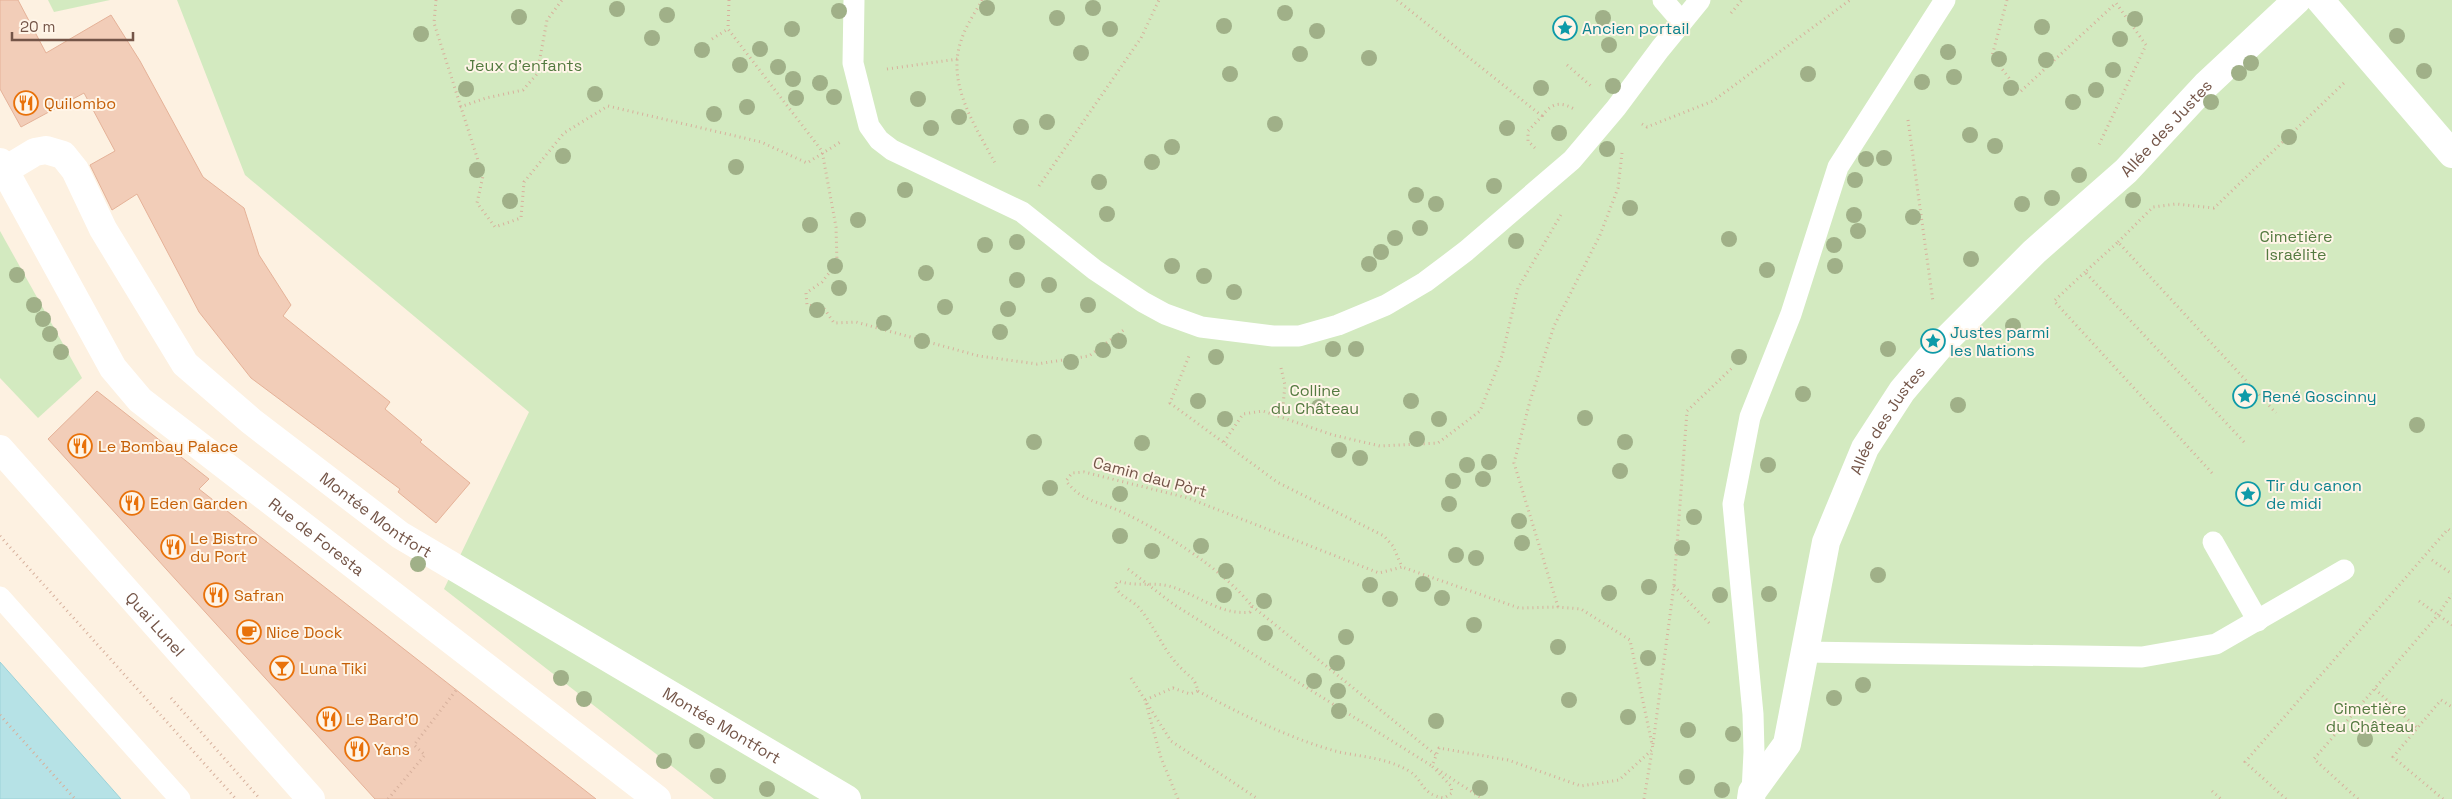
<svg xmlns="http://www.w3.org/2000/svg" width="2452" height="799" font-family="'Space Grotesk',sans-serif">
	<rect width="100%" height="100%" fill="#fdf1e1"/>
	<!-- green -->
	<g fill="#d3eac0">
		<polygon points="48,0 110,0 54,12"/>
		<polygon points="177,0 2452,0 2452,799 714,799 444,589 529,412 245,175"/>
		<polygon points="0,231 82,378 38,418 0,378"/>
	</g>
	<!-- water -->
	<polygon fill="#b6e2e6" stroke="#9cd2d8" points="0,662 121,799 0,799"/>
	<!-- building -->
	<g fill="#f2cdb8" stroke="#e5b298">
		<polygon points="0,0 18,0 46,53 111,15 140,61 203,177 244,208 259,255 291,305 283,316 390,402 385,409 422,440 420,442 470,483 436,523 398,492 400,489 251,378 199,312 137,194 112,210 90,165 115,151 84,93 21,127 0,89"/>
		<polygon points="97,391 209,479 199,489 596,799 375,799 48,439"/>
	</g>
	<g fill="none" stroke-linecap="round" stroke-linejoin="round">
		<!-- path -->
		<g stroke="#d7b09c" stroke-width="3" stroke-dasharray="1 4" stroke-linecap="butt">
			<polyline points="436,0 434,23 483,176 477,203 495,227 521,218 524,182 564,133 608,106 761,142 807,163 842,141"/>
			<polyline points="729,0 728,29 822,151 836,227 837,263 822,282 806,293 807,305 823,307 834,323 856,322 979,356 1037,364 1089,356 1125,329"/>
			<path d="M982 0C975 13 965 27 961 41 946 84 976 127 995 163"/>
			<polyline points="1397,0 1542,116 1528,131 1528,141 1535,148"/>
			<polyline points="2007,0 1992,56 2020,92 2116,3 2146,45 2098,147"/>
			<polyline points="1731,13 1742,0"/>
			<polyline points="712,39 728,29"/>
			<polyline points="1567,65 1591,86"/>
			<polyline points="887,69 958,59"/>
			<polyline points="460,107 486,98 523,90 537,74 547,20 562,0"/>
			<path d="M1542 116C1552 103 1560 101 1574 109"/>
			<polyline points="1908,120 1933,302"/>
			<polyline points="1642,124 1647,127 1713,101 1850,0"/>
			<polyline points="1039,186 1141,38 1159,0"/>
			<polyline points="2118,242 2153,207 2176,204 2214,208 2345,82"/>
			<polyline points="2085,272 2054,301 2212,473"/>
			<polyline points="1281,368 1285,385 1282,416"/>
			<polyline points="1224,442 1243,414 1263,411 1333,435 1380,446 1438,443 1480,411 1502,356 1518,288 1562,213"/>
			<polyline points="2244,442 2085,272 2118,242 2276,413"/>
			<polyline points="0,536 236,799"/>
			<polyline points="2432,560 2452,574"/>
			<polyline points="1128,569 1173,604 1432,766"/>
			<polyline points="1674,586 1711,625"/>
			<polyline points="2419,601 2452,625"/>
			<polyline points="1252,606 1436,755"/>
			<polyline points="1558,607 1514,463 1530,401 1554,326 1600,235 1618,188 1622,153"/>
			<polyline points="2438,615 2452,594"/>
			<polyline points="1131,678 1171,741 1258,799"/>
			<polyline points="2375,689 2417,728"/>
			<path d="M1198 691C1240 714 1293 740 1339 752 1363 757 1387 758 1409 771 1425 781 1420 794 1444 798L1452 793 1451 786 1432 766 1439 748 1508 760 1581 786 1619 780 1653 749 1630 640 1581 609 1558 607 1519 608 1402 567"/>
			<polyline points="171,698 260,799"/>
			<polyline points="0,715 75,799"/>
			<polyline points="1653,744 1674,585 1687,411 1733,367"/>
			<polyline points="1437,769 1483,799"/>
			<polyline points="2212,791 2221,799"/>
			<polyline points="388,799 425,755 414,745 457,689"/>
			<path d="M1178 799 1161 758 1145 700 1173 688 1190 694 1198 691C1194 677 1192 679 1183 670 1164 653 1156 628 1140 609 1132 599 1122 599 1115 586L1118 581C1135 587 1152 582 1169 586 1197 594 1221 616 1250 612L1252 606C1222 569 1166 533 1122 512 1099 501 1083 503 1066 481L1072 473 1084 472 1188 498 1379 573 1402 567 1393 546 1384 536 1277 482 1170 403 1189 356"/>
			<polyline points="1644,799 1652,751"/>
			<polyline points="2286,799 2245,762 2448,529 2452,532"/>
			<polyline points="2358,799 2314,759 2438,615"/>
			<polyline points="2443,799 2393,757 2441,700 2452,707"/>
		</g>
		<!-- service -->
		<g stroke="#fff" stroke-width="21">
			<polyline points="854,0 853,63 869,126 879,140 892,150 1022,212 1095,270 1143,302 1165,314 1201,327 1273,336 1299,336 1338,325 1386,305 1425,282 1466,251 1572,160 1616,108 1660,49 1700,0"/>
			<polyline points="1663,0 1682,22"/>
			<polyline points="2213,542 2258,621"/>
			<polyline points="0,597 180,799"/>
			<polyline points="1804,652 2142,657 2216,644 2344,570"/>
			<polyline points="1752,792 1754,752 1753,714 1733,504 1750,417 1791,314 1838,167 1945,0"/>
		</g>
		<!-- minor -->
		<g stroke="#fff" stroke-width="28">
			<polyline points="2320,0 2452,154"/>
			<path id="s1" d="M0 162 113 368 140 400 657 799"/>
			<path id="s2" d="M5 170 35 152 46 150 63 155 75 170 103 229 185 364 251 421 400 535 847 799"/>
			<path id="s3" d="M1751 799 1752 792 1787 744 1826 542 1865 448 1902 391 1940 346 2034 252 2126 171 2206 85 2297 0"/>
		</g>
		<!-- secondary -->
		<path stroke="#fff" stroke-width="28" id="s4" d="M0 449 311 799"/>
	</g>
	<!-- trees -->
	<g fill="#a0b088">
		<circle cx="987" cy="8" r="8"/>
		<circle cx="1093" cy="8" r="8"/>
		<circle cx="617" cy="9" r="8"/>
		<circle cx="839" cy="11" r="8"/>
		<circle cx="1285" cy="13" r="8"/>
		<circle cx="667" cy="15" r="8"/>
		<circle cx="519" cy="17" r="8"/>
		<circle cx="1057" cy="18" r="8"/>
		<circle cx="1603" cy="18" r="8"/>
		<circle cx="2135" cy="19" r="8"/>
		<circle cx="1224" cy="26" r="8"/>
		<circle cx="2042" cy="27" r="8"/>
		<circle cx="792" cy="29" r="8"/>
		<circle cx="1110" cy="29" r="8"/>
		<circle cx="1317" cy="31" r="8"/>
		<circle cx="421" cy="34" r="8"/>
		<circle cx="2397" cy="36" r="8"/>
		<circle cx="652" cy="38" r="8"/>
		<circle cx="2120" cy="39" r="8"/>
		<circle cx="1609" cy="45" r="8"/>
		<circle cx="760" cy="49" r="8"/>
		<circle cx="702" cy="50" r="8"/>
		<circle cx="1948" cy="52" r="8"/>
		<circle cx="1081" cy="53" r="8"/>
		<circle cx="1300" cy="54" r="8"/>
		<circle cx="1369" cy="58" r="8"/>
		<circle cx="1999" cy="59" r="8"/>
		<circle cx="2046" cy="60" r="8"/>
		<circle cx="2251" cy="63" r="8"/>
		<circle cx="740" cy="65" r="8"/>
		<circle cx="778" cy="67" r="8"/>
		<circle cx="2113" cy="70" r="8"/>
		<circle cx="2424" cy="71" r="8"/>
		<circle cx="2239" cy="73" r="8"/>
		<circle cx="1230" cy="74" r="8"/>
		<circle cx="1808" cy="74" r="8"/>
		<circle cx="1954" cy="77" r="8"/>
		<circle cx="793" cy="79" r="8"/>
		<circle cx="1922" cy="82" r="8"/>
		<circle cx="820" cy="83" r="8"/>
		<circle cx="1613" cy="86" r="8"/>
		<circle cx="1541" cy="88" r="8"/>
		<circle cx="2011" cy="88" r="8"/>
		<circle cx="466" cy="89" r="8"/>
		<circle cx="2096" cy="90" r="8"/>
		<circle cx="595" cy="94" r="8"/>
		<circle cx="834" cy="97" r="8"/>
		<circle cx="796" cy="98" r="8"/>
		<circle cx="918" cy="99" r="8"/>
		<circle cx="2073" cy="102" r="8"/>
		<circle cx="2211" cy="102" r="8"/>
		<circle cx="747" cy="107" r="8"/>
		<circle cx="714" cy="114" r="8"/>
		<circle cx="959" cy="117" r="8"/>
		<circle cx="1047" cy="122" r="8"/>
		<circle cx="1275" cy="124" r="8"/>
		<circle cx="1021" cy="127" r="8"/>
		<circle cx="931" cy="128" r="8"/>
		<circle cx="1507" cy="128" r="8"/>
		<circle cx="1559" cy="133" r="8"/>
		<circle cx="1970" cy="135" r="8"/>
		<circle cx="2289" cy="137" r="8"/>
		<circle cx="1995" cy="146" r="8"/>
		<circle cx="1172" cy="147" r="8"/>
		<circle cx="1607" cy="149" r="8"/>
		<circle cx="563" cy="156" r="8"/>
		<circle cx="1884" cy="158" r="8"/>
		<circle cx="1866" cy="159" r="8"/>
		<circle cx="1152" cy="162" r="8"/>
		<circle cx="736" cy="167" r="8"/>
		<circle cx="477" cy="170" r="8"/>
		<circle cx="2079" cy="175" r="8"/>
		<circle cx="1855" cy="180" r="8"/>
		<circle cx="1099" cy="182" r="8"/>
		<circle cx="1494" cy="186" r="8"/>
		<circle cx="905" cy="190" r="8"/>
		<circle cx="1416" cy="195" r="8"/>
		<circle cx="2052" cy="198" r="8"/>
		<circle cx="2133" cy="200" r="8"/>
		<circle cx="510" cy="201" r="8"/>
		<circle cx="1436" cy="204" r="8"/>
		<circle cx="2022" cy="204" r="8"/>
		<circle cx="1630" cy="208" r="8"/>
		<circle cx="1107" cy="214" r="8"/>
		<circle cx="1854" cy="215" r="8"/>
		<circle cx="1913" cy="217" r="8"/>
		<circle cx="858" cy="220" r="8"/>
		<circle cx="810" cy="225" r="8"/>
		<circle cx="1420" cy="228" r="8"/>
		<circle cx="1858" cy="231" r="8"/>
		<circle cx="1395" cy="238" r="8"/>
		<circle cx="1729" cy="239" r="8"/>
		<circle cx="1516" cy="241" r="8"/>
		<circle cx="1017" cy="242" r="8"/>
		<circle cx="985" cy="245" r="8"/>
		<circle cx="1834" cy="245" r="8"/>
		<circle cx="1381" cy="252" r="8"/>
		<circle cx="1971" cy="259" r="8"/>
		<circle cx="1369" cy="264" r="8"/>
		<circle cx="835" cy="266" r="8"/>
		<circle cx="1172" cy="266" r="8"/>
		<circle cx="1835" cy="266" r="8"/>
		<circle cx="1767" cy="270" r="8"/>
		<circle cx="926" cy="273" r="8"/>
		<circle cx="17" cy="275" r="8"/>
		<circle cx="1204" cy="276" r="8"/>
		<circle cx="1017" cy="280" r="8"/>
		<circle cx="1049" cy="285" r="8"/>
		<circle cx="839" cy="288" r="8"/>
		<circle cx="1234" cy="292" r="8"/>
		<circle cx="34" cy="305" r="8"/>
		<circle cx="1088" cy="305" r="8"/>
		<circle cx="945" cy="307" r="8"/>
		<circle cx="1008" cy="309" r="8"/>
		<circle cx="817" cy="310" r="8"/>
		<circle cx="43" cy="319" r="8"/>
		<circle cx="884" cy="323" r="8"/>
		<circle cx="2013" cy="326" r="8"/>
		<circle cx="1000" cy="332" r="8"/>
		<circle cx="50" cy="334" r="8"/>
		<circle cx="922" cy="341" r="8"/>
		<circle cx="1119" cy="341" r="8"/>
		<circle cx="1333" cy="349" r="8"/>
		<circle cx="1356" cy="349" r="8"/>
		<circle cx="1888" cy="349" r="8"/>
		<circle cx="1103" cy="350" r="8"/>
		<circle cx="61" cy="352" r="8"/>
		<circle cx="1216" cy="357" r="8"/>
		<circle cx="1739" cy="357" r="8"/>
		<circle cx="1071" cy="362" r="8"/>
		<circle cx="1803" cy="394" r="8"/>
		<circle cx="1198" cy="401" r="8"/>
		<circle cx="1411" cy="401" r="8"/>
		<circle cx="1958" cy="405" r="8"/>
		<circle cx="1319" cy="407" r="8"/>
		<circle cx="1585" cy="418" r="8"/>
		<circle cx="1225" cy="419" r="8"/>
		<circle cx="1439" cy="419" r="8"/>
		<circle cx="2417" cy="425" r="8"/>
		<circle cx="1417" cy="439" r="8"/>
		<circle cx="1034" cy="442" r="8"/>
		<circle cx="1625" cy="442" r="8"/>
		<circle cx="1142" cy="443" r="8"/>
		<circle cx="1339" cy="450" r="8"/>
		<circle cx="1360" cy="458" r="8"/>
		<circle cx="1489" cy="462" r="8"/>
		<circle cx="1467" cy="465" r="8"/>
		<circle cx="1768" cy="465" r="8"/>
		<circle cx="1620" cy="471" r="8"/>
		<circle cx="1483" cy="479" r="8"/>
		<circle cx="1453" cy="481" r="8"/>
		<circle cx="1050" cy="488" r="8"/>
		<circle cx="1120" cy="494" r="8"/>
		<circle cx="1449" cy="504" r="8"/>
		<circle cx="1694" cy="517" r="8"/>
		<circle cx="1519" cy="521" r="8"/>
		<circle cx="1120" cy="536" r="8"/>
		<circle cx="1522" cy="543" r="8"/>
		<circle cx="1201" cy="546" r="8"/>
		<circle cx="1682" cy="548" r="8"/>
		<circle cx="1152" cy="551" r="8"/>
		<circle cx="1456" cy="555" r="8"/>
		<circle cx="1476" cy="558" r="8"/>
		<circle cx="418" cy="564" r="8"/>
		<circle cx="1226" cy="571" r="8"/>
		<circle cx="1878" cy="575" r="8"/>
		<circle cx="1423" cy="584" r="8"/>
		<circle cx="1370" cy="585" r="8"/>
		<circle cx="1649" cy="587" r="8"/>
		<circle cx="1609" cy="593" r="8"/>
		<circle cx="1769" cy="594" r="8"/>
		<circle cx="1224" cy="595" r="8"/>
		<circle cx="1720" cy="595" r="8"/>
		<circle cx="1442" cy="598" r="8"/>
		<circle cx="1390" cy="599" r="8"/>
		<circle cx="1264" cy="601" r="8"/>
		<circle cx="1474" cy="625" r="8"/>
		<circle cx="1265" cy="633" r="8"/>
		<circle cx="1346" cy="637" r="8"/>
		<circle cx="1558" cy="647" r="8"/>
		<circle cx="1648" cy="658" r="8"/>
		<circle cx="1337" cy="663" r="8"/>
		<circle cx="561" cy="678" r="8"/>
		<circle cx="1314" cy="681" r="8"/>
		<circle cx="1863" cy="685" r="8"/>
		<circle cx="1338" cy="691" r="8"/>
		<circle cx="1834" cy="698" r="8"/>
		<circle cx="584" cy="699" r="8"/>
		<circle cx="1569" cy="700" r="8"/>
		<circle cx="1339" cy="711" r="8"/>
		<circle cx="1628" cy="717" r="8"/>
		<circle cx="1436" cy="721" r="8"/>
		<circle cx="1688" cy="730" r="8"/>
		<circle cx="1733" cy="734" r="8"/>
		<circle cx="2365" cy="739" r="8"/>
		<circle cx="697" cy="741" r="8"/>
		<circle cx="664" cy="761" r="8"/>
		<circle cx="718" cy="776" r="8"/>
		<circle cx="1687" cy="777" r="8"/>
		<circle cx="1480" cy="788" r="8"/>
		<circle cx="767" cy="789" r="8"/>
		<circle cx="1722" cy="790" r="8"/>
	</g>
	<!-- icons -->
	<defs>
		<g id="sight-ring" transform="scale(1.25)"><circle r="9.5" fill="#fff5e8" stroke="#0f9aa8" stroke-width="1.5"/><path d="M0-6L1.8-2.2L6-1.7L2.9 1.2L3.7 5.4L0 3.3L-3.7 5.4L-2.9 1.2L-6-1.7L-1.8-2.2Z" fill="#0f9aa8"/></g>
		<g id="restaurant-ring" transform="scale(1.25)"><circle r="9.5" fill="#fff5e8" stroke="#e8710a" stroke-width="1.5"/><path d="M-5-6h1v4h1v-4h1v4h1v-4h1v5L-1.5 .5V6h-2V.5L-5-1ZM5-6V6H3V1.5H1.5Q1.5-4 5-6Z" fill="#e8710a"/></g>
		<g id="cafe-ring" transform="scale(1.25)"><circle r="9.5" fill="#fff5e8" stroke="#e8710a" stroke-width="1.5"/><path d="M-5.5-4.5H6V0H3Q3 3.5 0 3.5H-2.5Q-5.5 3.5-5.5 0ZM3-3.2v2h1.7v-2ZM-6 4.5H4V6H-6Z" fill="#e8710a"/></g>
		<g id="bar-ring" transform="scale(1.25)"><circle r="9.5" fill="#fff5e8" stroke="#e8710a" stroke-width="1.5"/><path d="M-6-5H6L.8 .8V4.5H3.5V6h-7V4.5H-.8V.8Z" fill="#e8710a"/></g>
	</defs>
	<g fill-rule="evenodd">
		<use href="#sight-ring" x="1565" y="28"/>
		<use href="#restaurant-ring" x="26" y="103"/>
		<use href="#sight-ring" x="1933" y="341"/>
		<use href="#sight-ring" x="2245" y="396"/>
		<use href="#restaurant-ring" x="80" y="446"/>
		<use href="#sight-ring" x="2248" y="494"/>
		<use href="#restaurant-ring" x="132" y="503"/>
		<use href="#restaurant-ring" x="173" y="547"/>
		<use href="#restaurant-ring" x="216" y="595"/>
		<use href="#cafe-ring" x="249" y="632"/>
		<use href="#bar-ring" x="282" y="668"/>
		<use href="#restaurant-ring" x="329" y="719"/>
		<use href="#restaurant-ring" x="357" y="749"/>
	</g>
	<g text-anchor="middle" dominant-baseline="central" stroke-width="4" stroke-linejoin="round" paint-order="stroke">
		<!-- culture labels -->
		<g font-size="16" fill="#0d838f" stroke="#fff5e8" text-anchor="start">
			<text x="1582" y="28">Ancien portail</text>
			<text x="1950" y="332">Justes parmi<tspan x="1950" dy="18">les Nations</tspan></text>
			<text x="2262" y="396">René Goscinny</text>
			<text x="2266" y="485">Tir du canon<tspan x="2266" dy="18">de midi</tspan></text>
		</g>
		<!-- park labels -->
		<g font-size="16" fill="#547a40" stroke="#fff5e8">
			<text x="524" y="65">Jeux d'enfants</text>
			<text x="2296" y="236">Cimetière<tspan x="2296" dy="18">Israélite</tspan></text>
			<text x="1315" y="390">Colline<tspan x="1315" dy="18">du Château</tspan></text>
			<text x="2370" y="708">Cimetière<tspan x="2370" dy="18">du Château</tspan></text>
		</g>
		<!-- food labels -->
		<g font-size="16" fill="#c56008" stroke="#fff5e8" text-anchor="start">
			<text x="44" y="103">Quilombo</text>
			<text x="98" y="446">Le Bombay Palace</text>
			<text x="150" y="503">Eden Garden</text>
			<text x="190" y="538">Le Bistro<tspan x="190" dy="18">du Port</tspan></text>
			<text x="234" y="595">Safran</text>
			<text x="266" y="632">Nice Dock</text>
			<text x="300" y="668">Luna Tiki</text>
			<text x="346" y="719">Le Bard'O</text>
			<text x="374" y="749">Yans</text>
		</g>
		<!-- street labels -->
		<g font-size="16" fill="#745548" stroke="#fff5e8">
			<text stroke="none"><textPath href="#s3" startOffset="815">Allée des Justes</textPath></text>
			<text stroke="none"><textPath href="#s3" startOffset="409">Allée des Justes</textPath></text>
			<text transform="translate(1150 477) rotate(15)">Camin dau Pòrt</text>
			<text stroke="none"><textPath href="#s2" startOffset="550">Montée Montfort</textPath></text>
			<text stroke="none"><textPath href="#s1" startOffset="500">Rue de Foresta</textPath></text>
			<text stroke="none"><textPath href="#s4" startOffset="234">Quai Lunel</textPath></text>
			<text stroke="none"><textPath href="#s2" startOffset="955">Montée Montfort</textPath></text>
		</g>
	</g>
	<!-- scale -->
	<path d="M12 32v8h121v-8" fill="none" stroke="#745548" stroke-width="2.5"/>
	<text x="20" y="32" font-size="15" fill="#745548" stroke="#fff5e8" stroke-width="4" paint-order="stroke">20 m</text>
</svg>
